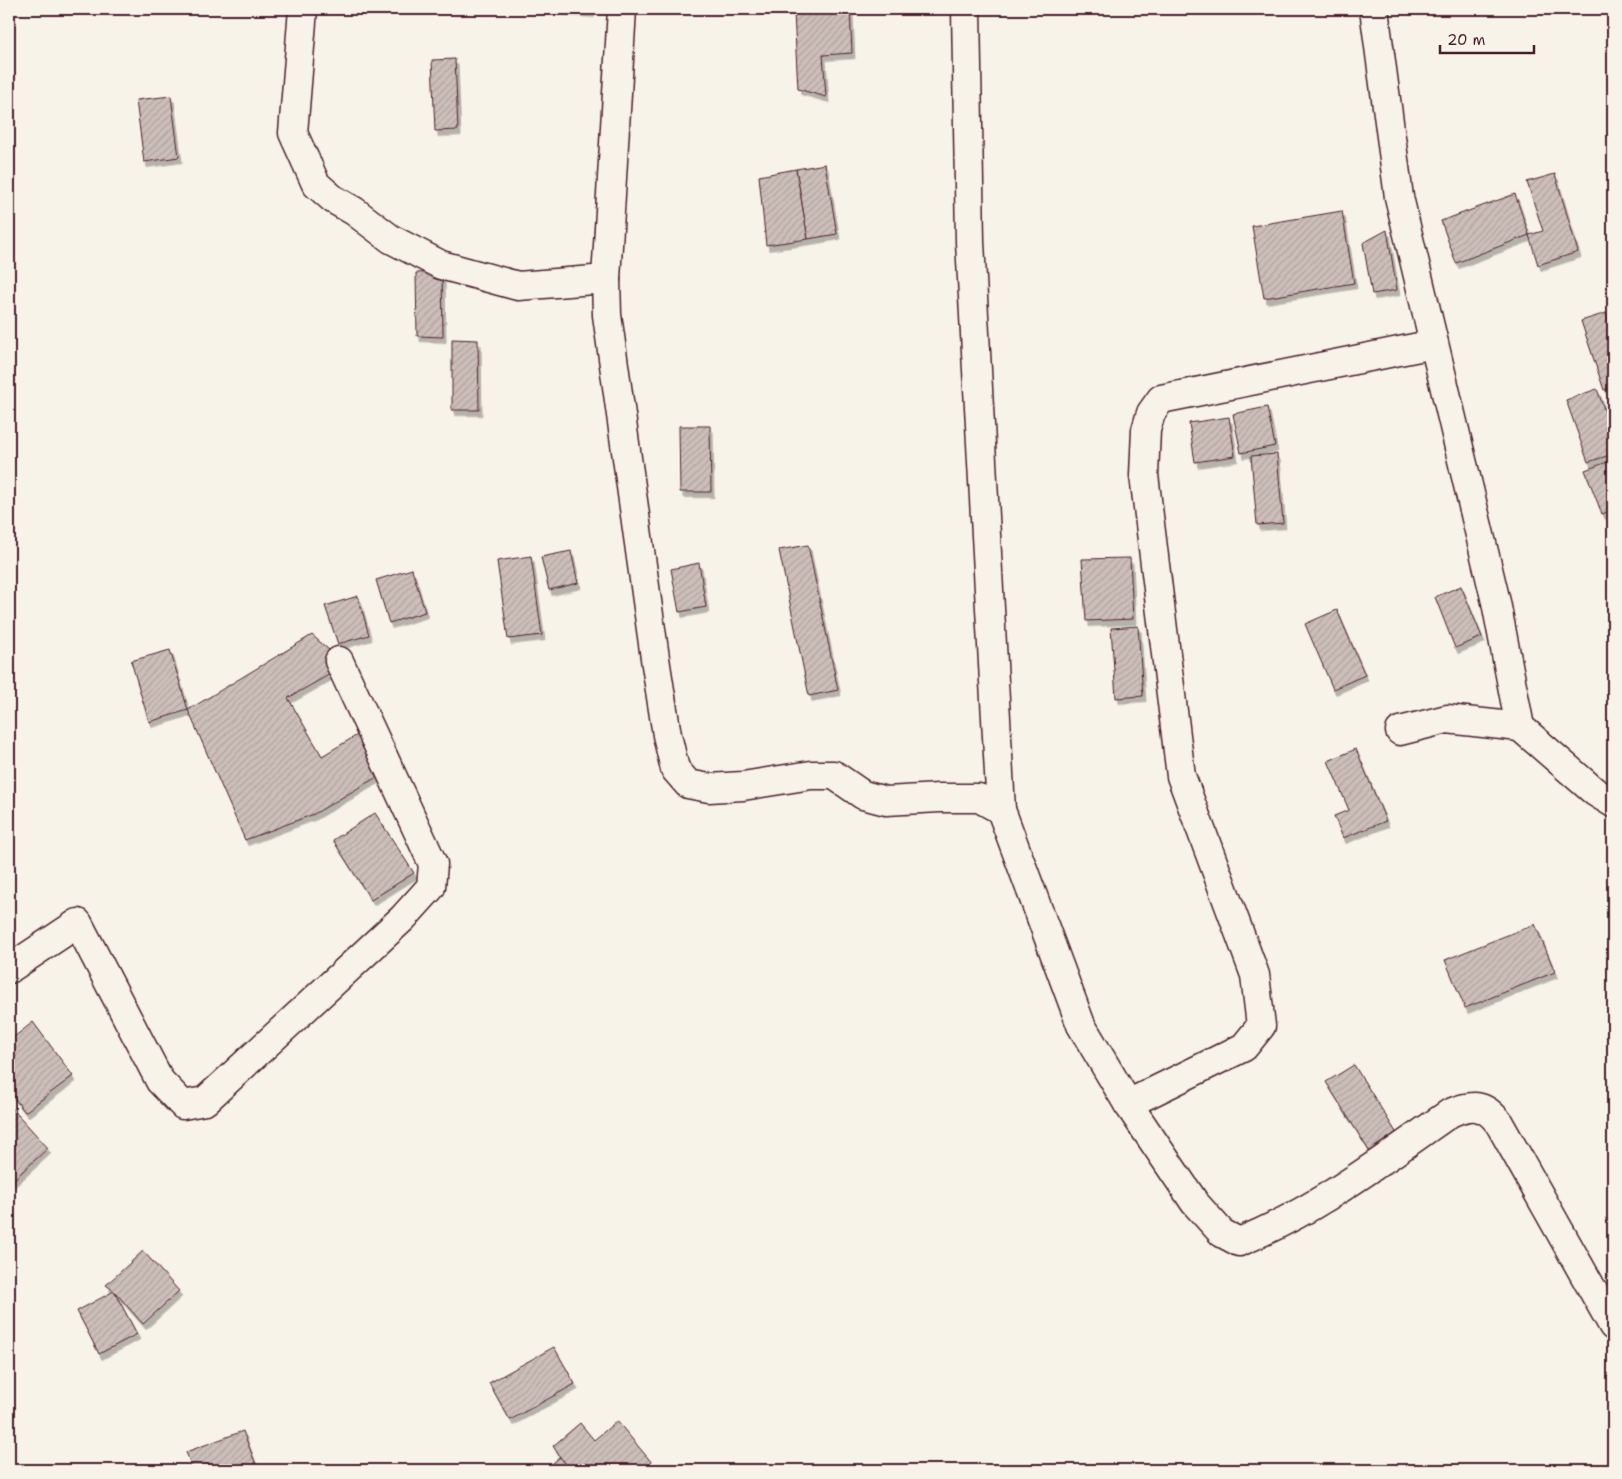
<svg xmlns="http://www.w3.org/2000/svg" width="1622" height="1479" font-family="'Shantell Sans',sans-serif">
	<defs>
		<pattern id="building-hatch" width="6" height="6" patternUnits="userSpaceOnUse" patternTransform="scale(1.25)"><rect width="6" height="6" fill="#ccbfb9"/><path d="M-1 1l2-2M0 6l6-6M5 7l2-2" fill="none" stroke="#b1a49f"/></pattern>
		<filter id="shadow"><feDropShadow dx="3" dy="5.5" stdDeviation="0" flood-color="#0004"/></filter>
	</defs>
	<rect width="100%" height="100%" fill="#f7f3e8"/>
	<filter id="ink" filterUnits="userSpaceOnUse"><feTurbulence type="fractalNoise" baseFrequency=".02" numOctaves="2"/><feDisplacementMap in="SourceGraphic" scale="10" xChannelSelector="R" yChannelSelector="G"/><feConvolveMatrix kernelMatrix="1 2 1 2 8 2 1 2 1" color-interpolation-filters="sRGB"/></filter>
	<g filter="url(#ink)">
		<!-- building -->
		<g fill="url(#building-hatch)" stroke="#4a1f2b" filter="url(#shadow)">
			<polygon points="553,9 592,9 591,12"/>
			<polygon points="850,10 852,53 823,55 826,97 798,89 794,13"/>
			<polygon points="455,59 458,130 435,131 432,60"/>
			<polygon points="171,96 179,157 144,162 136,100"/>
			<polygon points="825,164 837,234 808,239 796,169"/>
			<polygon points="796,169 808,239 766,245 759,176"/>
			<polygon points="1555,174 1578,252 1538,265 1529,235 1543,231 1527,182"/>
			<polygon points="1515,194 1529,235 1456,263 1441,221"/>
			<polygon points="1342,211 1354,283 1264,298 1252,226"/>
			<polygon points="1387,230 1397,290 1372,294 1363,243"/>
			<polygon points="442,272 443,337 417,336 416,273"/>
			<polygon points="1606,313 1613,335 1613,387 1604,390 1581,321"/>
			<polygon points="452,339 478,340 479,410 452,410"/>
			<polygon points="1597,389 1613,435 1613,454 1588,462 1566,400"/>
			<polygon points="1267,407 1275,446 1241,453 1233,414"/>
			<polygon points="1229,417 1235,456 1195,462 1189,423"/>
			<polygon points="679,426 710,426 711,492 680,492"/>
			<polygon points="1277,454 1283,523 1257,525 1251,456"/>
			<polygon points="1613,460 1613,510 1602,514 1585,470"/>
			<polygon points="808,545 838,690 809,696 779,550"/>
			<polygon points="571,551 578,583 549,590 541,557"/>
			<polygon points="531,556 542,635 508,639 497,561"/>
			<polygon points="1130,558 1133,619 1086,621 1082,559"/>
			<polygon points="699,563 706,607 679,612 671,569"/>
			<polygon points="412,569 425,612 389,623 376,580"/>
			<polygon points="1461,586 1482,637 1455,648 1435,597"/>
			<polygon points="358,596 369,635 338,644 325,606"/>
			<polygon points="1337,610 1365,675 1333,689 1305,624"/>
			<polygon points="1138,626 1143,696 1116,698 1111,628"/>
			<polygon points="312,635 346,665 288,698 322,756 359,734 382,774 314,814 245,840 188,710"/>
			<polygon points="170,650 188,710 149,722 131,661"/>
			<polygon points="1356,749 1386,821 1343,838 1334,816 1349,810 1328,761"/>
			<polygon points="375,813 414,873 371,900 333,840"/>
			<polygon points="1535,924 1555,972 1465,1008 1445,960"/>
			<polygon points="33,1022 73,1076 25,1112 9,1091 9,1041"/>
			<polygon points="1354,1065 1399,1137 1371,1154 1326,1082"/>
			<polygon points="9,1105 48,1148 9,1184"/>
			<polygon points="143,1251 179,1291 143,1324 114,1291 106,1285"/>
			<polygon points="114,1291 137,1334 99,1354 77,1311"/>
			<polygon points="554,1347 575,1384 510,1420 489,1383"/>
			<polygon points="617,1421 658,1470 571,1470 560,1457 553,1446 580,1423 594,1440"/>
			<polygon points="243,1431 258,1470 193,1470 186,1452"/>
			<polygon points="560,1457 571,1470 545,1470"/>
		</g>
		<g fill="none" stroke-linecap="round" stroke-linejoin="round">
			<!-- street casing -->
			<g stroke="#4a1f2b" stroke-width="31">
				<g id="street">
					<polyline points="303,9 293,133 316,184 333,199 354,211 391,239 441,265 518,286 606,279"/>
					<path d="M622 9 606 279 607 315 656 665 667 735 675 769 688 784 709 788 743 786 811 775H834L863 795 886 801 939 798H979L1001 810 1081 1025 1128 1104 1195 1203 1222 1233 1239 1242C1316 1211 1382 1160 1450 1113 1471 1104 1484 1103 1499 1123L1613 1326"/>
					<polyline points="966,9 970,242 1001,810"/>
					<polyline points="1374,9 1399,197 1496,602 1520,727 1595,792 1613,803"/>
					<polyline points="1400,731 1447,719 1520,727"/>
					<polyline points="9,969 78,923 160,1081 183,1105 205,1101 403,918 431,887 433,864 339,661"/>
					<polyline points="1128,1104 1244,1047 1261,1026 1255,975 1181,776 1144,475 1146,430 1151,413 1161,399 1434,344"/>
				</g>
			</g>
			<!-- street -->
			<use href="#street" stroke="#f7f3e8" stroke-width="28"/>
		</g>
	</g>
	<!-- margin -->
	<rect width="1622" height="1479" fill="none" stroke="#f7f3e8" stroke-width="30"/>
	<rect x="15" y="15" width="1592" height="1449" fill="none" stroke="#4a1f2b" stroke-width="2" filter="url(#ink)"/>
	<!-- scale -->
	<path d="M1440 45v8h94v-8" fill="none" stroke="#4a1f2b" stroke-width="2.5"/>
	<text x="1447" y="45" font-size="15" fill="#4a1f2b" stroke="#f7f3e8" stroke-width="4" paint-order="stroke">20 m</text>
</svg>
